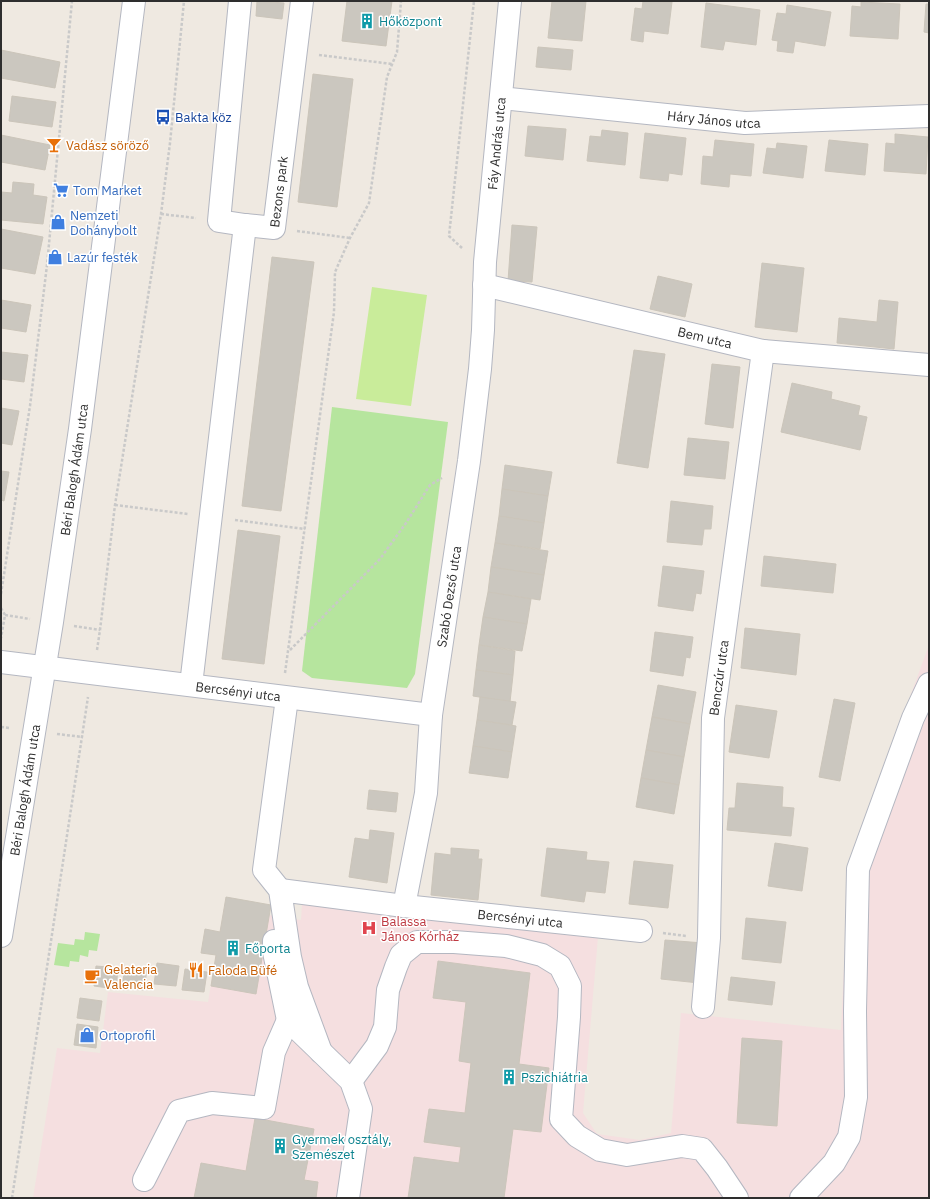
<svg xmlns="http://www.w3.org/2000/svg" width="930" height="1199" font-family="'IBM Plex Sans',sans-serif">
	<rect width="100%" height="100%" fill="#efe9e1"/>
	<!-- medical -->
	<polygon fill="#f5dfe0" points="929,645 929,1198 33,1198 57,1048 100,1053 108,992 208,1002 224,908 301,920 302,904 598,937 583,1113 597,1134 640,1140 671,1133 681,1013 841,1030 849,863"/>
	<!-- green -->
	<g fill="#b6e59e">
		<polygon points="332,407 448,422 415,674 407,688 312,678 302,671"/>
		<polygon points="85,932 100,934 97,951 89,950 88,957 80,955 79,962 70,961 69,967 54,965 58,943 74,945 75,939 84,940"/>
	</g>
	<!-- pitch -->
	<polygon fill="#c9ec9a" points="372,287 427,295 411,406 356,399"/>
	<!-- building -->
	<g fill="#cbc7bf" stroke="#cbc5ba">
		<polygon points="257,1 284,3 282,19 256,16"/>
		<polygon points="347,1 392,1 386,46 342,41"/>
		<polygon points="552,1 586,1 582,41 548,38"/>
		<polygon points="643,1 672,2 668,34 644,31 643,42 631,40 635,8 642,9"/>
		<polygon points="861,2 900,4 898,39 850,36 852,6 861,7"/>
		<polygon points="706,3 760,10 756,45 725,41 723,50 701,47"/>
		<polygon points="926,4 929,4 929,33 924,32"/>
		<polygon points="787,5 831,12 825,46 795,41 793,53 777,51 778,41 772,40 777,13 786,14"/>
		<polygon points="538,47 573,50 571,70 536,67"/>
		<polygon points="1,50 60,62 55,88 1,78"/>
		<polygon points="313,74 353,79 337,207 298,202"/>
		<polygon points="12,96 56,102 52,127 9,121"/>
		<polygon points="528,126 566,129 563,160 525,156"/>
		<polygon points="602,130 628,133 625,165 587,161 590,136 601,137"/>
		<polygon points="645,133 686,138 682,175 669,173 668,181 640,178"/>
		<polygon points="895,134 928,137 926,174 884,171 886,143 895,144"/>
		<polygon points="1,135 50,145 45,170 1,162"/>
		<polygon points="715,140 754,144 751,176 730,174 729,187 701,184 703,156 713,157"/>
		<polygon points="829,140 868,144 865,175 825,171"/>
		<polygon points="777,143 807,146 803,178 763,173 767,148 776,149"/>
		<polygon points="13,182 34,184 33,195 47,197 43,224 1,220 1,192 12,193"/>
		<polygon points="512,225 537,227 532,282 508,281"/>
		<polygon points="1,229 43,237 35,274 1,268"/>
		<polygon points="272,257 314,262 281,511 242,506"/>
		<polygon points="762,263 804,268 797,332 755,327"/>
		<polygon points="658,276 692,284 685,317 650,309"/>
		<polygon points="1,300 31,305 26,332 1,328"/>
		<polygon points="879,300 898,302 894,349 837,343 839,318 877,322"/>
		<polygon points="634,350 665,354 648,468 617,463"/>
		<polygon points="1,352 28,355 24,382 1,379"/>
		<polygon points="712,364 740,367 733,428 705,424"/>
		<polygon points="792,383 832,392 831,399 860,406 858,415 867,417 860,450 781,432"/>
		<polygon points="1,408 19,411 12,445 1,443"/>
		<polygon points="688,438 729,442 725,479 684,475"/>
		<polygon points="505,465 552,472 548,496 502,489"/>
		<polygon points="1,471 9,472 4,501 1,500"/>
		<polygon points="502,489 548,496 544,523 499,516"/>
		<polygon points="671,501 713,506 711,529 704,529 702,545 667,542"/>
		<polygon points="499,516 544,523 540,549 495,543"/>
		<polygon points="238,530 280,536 264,664 222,659"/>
		<polygon points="495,543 548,551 544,575 491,567"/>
		<polygon points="764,556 836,564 833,593 761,586"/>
		<polygon points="663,566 704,571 701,594 696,593 693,611 658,606"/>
		<polygon points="491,567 544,575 540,600 488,592"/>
		<polygon points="488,592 531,599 527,624 483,617"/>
		<polygon points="483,617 527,624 522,651 479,645"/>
		<polygon points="745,628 800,634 796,675 741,668"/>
		<polygon points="655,632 693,637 690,658 686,657 683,676 650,671"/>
		<polygon points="479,645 515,651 513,675 476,670"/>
		<polygon points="476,670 513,675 510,702 473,696"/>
		<polygon points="658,685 696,692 690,724 652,717"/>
		<polygon points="480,697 516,702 512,725 477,720"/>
		<polygon points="834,699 855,703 840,781 819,777"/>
		<polygon points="736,705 777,711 769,758 729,752"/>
		<polygon points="652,717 690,724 684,757 646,750"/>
		<polygon points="477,720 516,726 512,752 473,746"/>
		<polygon points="473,746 512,752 508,778 469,773"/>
		<polygon points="646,750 684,757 679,785 641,778"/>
		<polygon points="641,778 679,785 674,814 636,807"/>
		<polygon points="737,783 783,787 782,807 794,808 791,836 727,830 729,808 735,808"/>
		<polygon points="369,790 398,793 396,812 367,809"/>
		<polygon points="370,830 394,833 387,883 349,877 355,838 369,840"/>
		<polygon points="775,843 808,848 802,891 768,886"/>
		<polygon points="451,848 479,850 478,859 482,859 478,900 431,895 435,853 451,855"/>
		<polygon points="547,848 587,852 586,860 609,862 605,893 586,891 584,902 541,896"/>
		<polygon points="634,861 673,865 668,908 629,904"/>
		<polygon points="226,897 271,905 256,994 211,986 216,955 201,953 205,929 220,932"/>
		<polygon points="746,918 786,922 781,963 742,959"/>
		<polygon points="665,940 703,943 699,983 661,979"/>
		<polygon points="438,961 530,973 519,1064 549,1068 541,1132 513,1129 504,1198 408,1198 414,1157 459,1163 461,1147 424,1142 429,1109 465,1113 471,1063 459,1061 466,1002 433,998"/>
		<polygon points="157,963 179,966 176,986 154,984"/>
		<polygon points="96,966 118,968 116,989 94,986"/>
		<polygon points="125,967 147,969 144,990 122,987"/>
		<polygon points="185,969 207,972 204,992 182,990"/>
		<polygon points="731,977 775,982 772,1005 728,1000"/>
		<polygon points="80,998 102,1001 99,1021 77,1018"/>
		<polygon points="77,1024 98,1027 96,1048 74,1045"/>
		<polygon points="742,1038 782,1041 777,1126 737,1123"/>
		<polygon points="255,1118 314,1129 304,1180 318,1182 316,1198 194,1198 201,1163 246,1171"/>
	</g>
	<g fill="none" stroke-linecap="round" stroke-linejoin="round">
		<!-- minor casing -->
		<g stroke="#b4b7c1" stroke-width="24">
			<g id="minor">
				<path id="s1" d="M240 1 219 221 245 225 274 228 302 1"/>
				<path id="s2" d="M501 98 745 123 929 116"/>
				<path id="s3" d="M484 285 763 351 929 365"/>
				<path id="s4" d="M1 662 431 715"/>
				<polyline points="191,685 245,225"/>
				<polyline points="287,698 264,870 280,890 290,957 297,987 321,1052"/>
				<path id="s5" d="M280 890 404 906 641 931"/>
				<path id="s6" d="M404 906 426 793 431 715 469 461 480 369 483 330 485 262 510 1"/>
				<path id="s7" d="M1 936 52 622 80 429 134 1"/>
				<polyline points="274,941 274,952 288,1020 351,1081 361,1109 348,1198"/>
				<path id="s8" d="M703 1007 709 938 713 718 763 351"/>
				<polyline points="351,1081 377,1046 385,1027 388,990 396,967 401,955 417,942 454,942 506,946 542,955 560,966 570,986 569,1017 561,1119 577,1136 600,1150 627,1155 682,1146 702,1149 717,1168 737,1198"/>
				<polyline points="144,1180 179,1111 212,1103 264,1108 274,1052 288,1020 302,1023"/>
				<polyline points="801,1198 834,1163 849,1137 856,1097 855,1011 858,869 913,718 929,684"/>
			</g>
		</g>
		<!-- path -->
		<g stroke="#c9c9c9" stroke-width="2.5" stroke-dasharray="3 2" stroke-linecap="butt">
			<polyline points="319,55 392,64"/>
			<polyline points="161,214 196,218"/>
			<polyline points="297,231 350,238"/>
			<polyline points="462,248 449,236 474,1"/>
			<polyline points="115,505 188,514"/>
			<polyline points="235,520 305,529"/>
			<polyline points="1,594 30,406 47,265 72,1"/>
			<polyline points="1,608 5,615 1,638"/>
			<polyline points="5,615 30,619"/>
			<polyline points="74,626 100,630"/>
			<polyline points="97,650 100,630 115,505 161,214 170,143 184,1"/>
			<polyline points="290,650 380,559 406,523 430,485 442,478"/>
			<polyline points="285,673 334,312 335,272 350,238 369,203 387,77 397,52 401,1"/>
			<polyline points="1,727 10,728"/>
			<polyline points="57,734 83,737"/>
			<polyline points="663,933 686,936"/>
			<polyline points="12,1198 88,697"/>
		</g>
		<!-- minor -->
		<use href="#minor" stroke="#fff" stroke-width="22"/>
	</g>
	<!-- icons -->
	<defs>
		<g id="building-bare" transform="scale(1.2)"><path d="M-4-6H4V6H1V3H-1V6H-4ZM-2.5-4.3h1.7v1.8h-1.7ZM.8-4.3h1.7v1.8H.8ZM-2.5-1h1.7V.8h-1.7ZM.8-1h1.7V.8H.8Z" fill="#0f9aa8" stroke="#fff" stroke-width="2.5" paint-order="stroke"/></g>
		<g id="bus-bare" transform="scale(1.2)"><path d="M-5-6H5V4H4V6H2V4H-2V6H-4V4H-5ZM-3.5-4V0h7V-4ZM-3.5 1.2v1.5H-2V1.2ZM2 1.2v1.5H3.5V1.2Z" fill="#1a4fb4" stroke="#fff" stroke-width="2.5" paint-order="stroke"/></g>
		<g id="bar-bare" transform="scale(1.2)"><path d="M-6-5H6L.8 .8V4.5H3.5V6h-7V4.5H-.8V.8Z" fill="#e8710a" stroke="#fff" stroke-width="2.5" paint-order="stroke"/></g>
		<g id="supermarket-bare" transform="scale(1.2)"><path d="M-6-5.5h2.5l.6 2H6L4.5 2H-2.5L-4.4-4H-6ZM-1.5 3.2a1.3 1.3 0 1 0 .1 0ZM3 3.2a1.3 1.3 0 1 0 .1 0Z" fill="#3f7fe0" stroke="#fff" stroke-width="2.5" paint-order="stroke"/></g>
		<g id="shop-bare" transform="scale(1.2)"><path d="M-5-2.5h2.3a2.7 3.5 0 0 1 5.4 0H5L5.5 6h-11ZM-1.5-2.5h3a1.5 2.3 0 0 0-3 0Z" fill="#3f7fe0" stroke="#fff" stroke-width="2.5" paint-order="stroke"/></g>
		<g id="hospital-bare" transform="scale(1.2)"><path d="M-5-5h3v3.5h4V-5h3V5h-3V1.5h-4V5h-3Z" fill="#e0444e" stroke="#fff" stroke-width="2.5" paint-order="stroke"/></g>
		<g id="restaurant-bare" transform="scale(1.2)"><path d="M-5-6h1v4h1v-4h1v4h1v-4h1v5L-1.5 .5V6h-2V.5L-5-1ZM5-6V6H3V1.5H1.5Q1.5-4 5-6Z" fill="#e8710a" stroke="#fff" stroke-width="2.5" paint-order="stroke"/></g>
		<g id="cafe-bare" transform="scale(1.2)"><path d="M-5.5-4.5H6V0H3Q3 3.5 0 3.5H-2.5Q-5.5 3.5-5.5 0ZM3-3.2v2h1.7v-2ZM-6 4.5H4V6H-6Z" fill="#e8710a" stroke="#fff" stroke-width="2.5" paint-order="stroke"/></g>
	</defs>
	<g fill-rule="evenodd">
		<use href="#building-bare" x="367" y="21"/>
		<use href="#bus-bare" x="163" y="117"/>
		<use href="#bar-bare" x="54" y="145"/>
		<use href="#supermarket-bare" x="61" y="190"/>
		<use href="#shop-bare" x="58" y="222"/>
		<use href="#shop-bare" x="55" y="257"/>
		<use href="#hospital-bare" x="369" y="928"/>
		<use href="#building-bare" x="233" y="948"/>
		<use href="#restaurant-bare" x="196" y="970"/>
		<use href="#cafe-bare" x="92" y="976"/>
		<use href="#shop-bare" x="87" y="1035"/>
		<use href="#building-bare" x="509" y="1077"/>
		<use href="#building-bare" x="280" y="1146"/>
	</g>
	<g text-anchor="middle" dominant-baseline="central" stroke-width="3" stroke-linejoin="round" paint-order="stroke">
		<!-- culture labels -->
		<g font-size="13" fill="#0d838f" stroke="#fff" text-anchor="start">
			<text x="379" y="21">Hőközpont</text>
			<text x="245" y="948">Főporta</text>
			<text x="521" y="1077">Pszichiátria</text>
			<text x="292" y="1139">Gyermek osztály,<tspan x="292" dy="15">Szemészet</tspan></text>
		</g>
		<!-- transit labels -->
		<g font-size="13" fill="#164399" stroke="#fff" text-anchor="start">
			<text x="175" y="117">Bakta köz</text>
		</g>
		<!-- street labels -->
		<g font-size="13" fill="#2e2e2e" stroke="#fff">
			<text stroke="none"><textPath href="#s2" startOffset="214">Háry János utca</textPath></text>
			<text stroke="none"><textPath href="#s6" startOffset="769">Fáy András utca</textPath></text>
			<text stroke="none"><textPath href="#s1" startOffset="313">Bezons park</textPath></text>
			<text stroke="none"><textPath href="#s3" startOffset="227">Bem utca</textPath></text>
			<text stroke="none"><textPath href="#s7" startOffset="472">Béri Balogh Ádám utca</textPath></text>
			<text stroke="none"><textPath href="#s6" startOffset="313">Szabó Dezső utca</textPath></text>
			<text stroke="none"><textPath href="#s8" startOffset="330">Benczúr utca</textPath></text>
			<text stroke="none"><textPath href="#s4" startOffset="239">Bercsényi utca</textPath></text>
			<text stroke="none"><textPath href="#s7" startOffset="148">Béri Balogh Ádám utca</textPath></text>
			<text stroke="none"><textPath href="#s5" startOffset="242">Bercsényi utca</textPath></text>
		</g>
		<!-- food labels -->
		<g font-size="13" fill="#c56008" stroke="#fff" text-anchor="start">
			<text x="66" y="145">Vadász söröző</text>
			<text x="104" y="969">Gelateria<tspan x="104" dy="15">Valencia</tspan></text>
			<text x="208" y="970">Faloda Büfé</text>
		</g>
		<!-- shop labels -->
		<g font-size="13" fill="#366cbe" stroke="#fff" text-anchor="start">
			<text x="73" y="190">Tom Market</text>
			<text x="70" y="215">Nemzeti<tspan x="70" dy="15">Dohánybolt</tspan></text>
			<text x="67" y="257">Lazúr festék</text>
			<text x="99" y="1035">Ortoprofil</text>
		</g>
		<!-- health labels -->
		<g font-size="13" fill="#be3a42" stroke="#fff" text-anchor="start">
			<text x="381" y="921">Balassa<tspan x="381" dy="15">János Kórház</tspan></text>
		</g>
	</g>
	<!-- border -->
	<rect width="930" height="1199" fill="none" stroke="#2e2e2e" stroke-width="4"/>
</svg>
